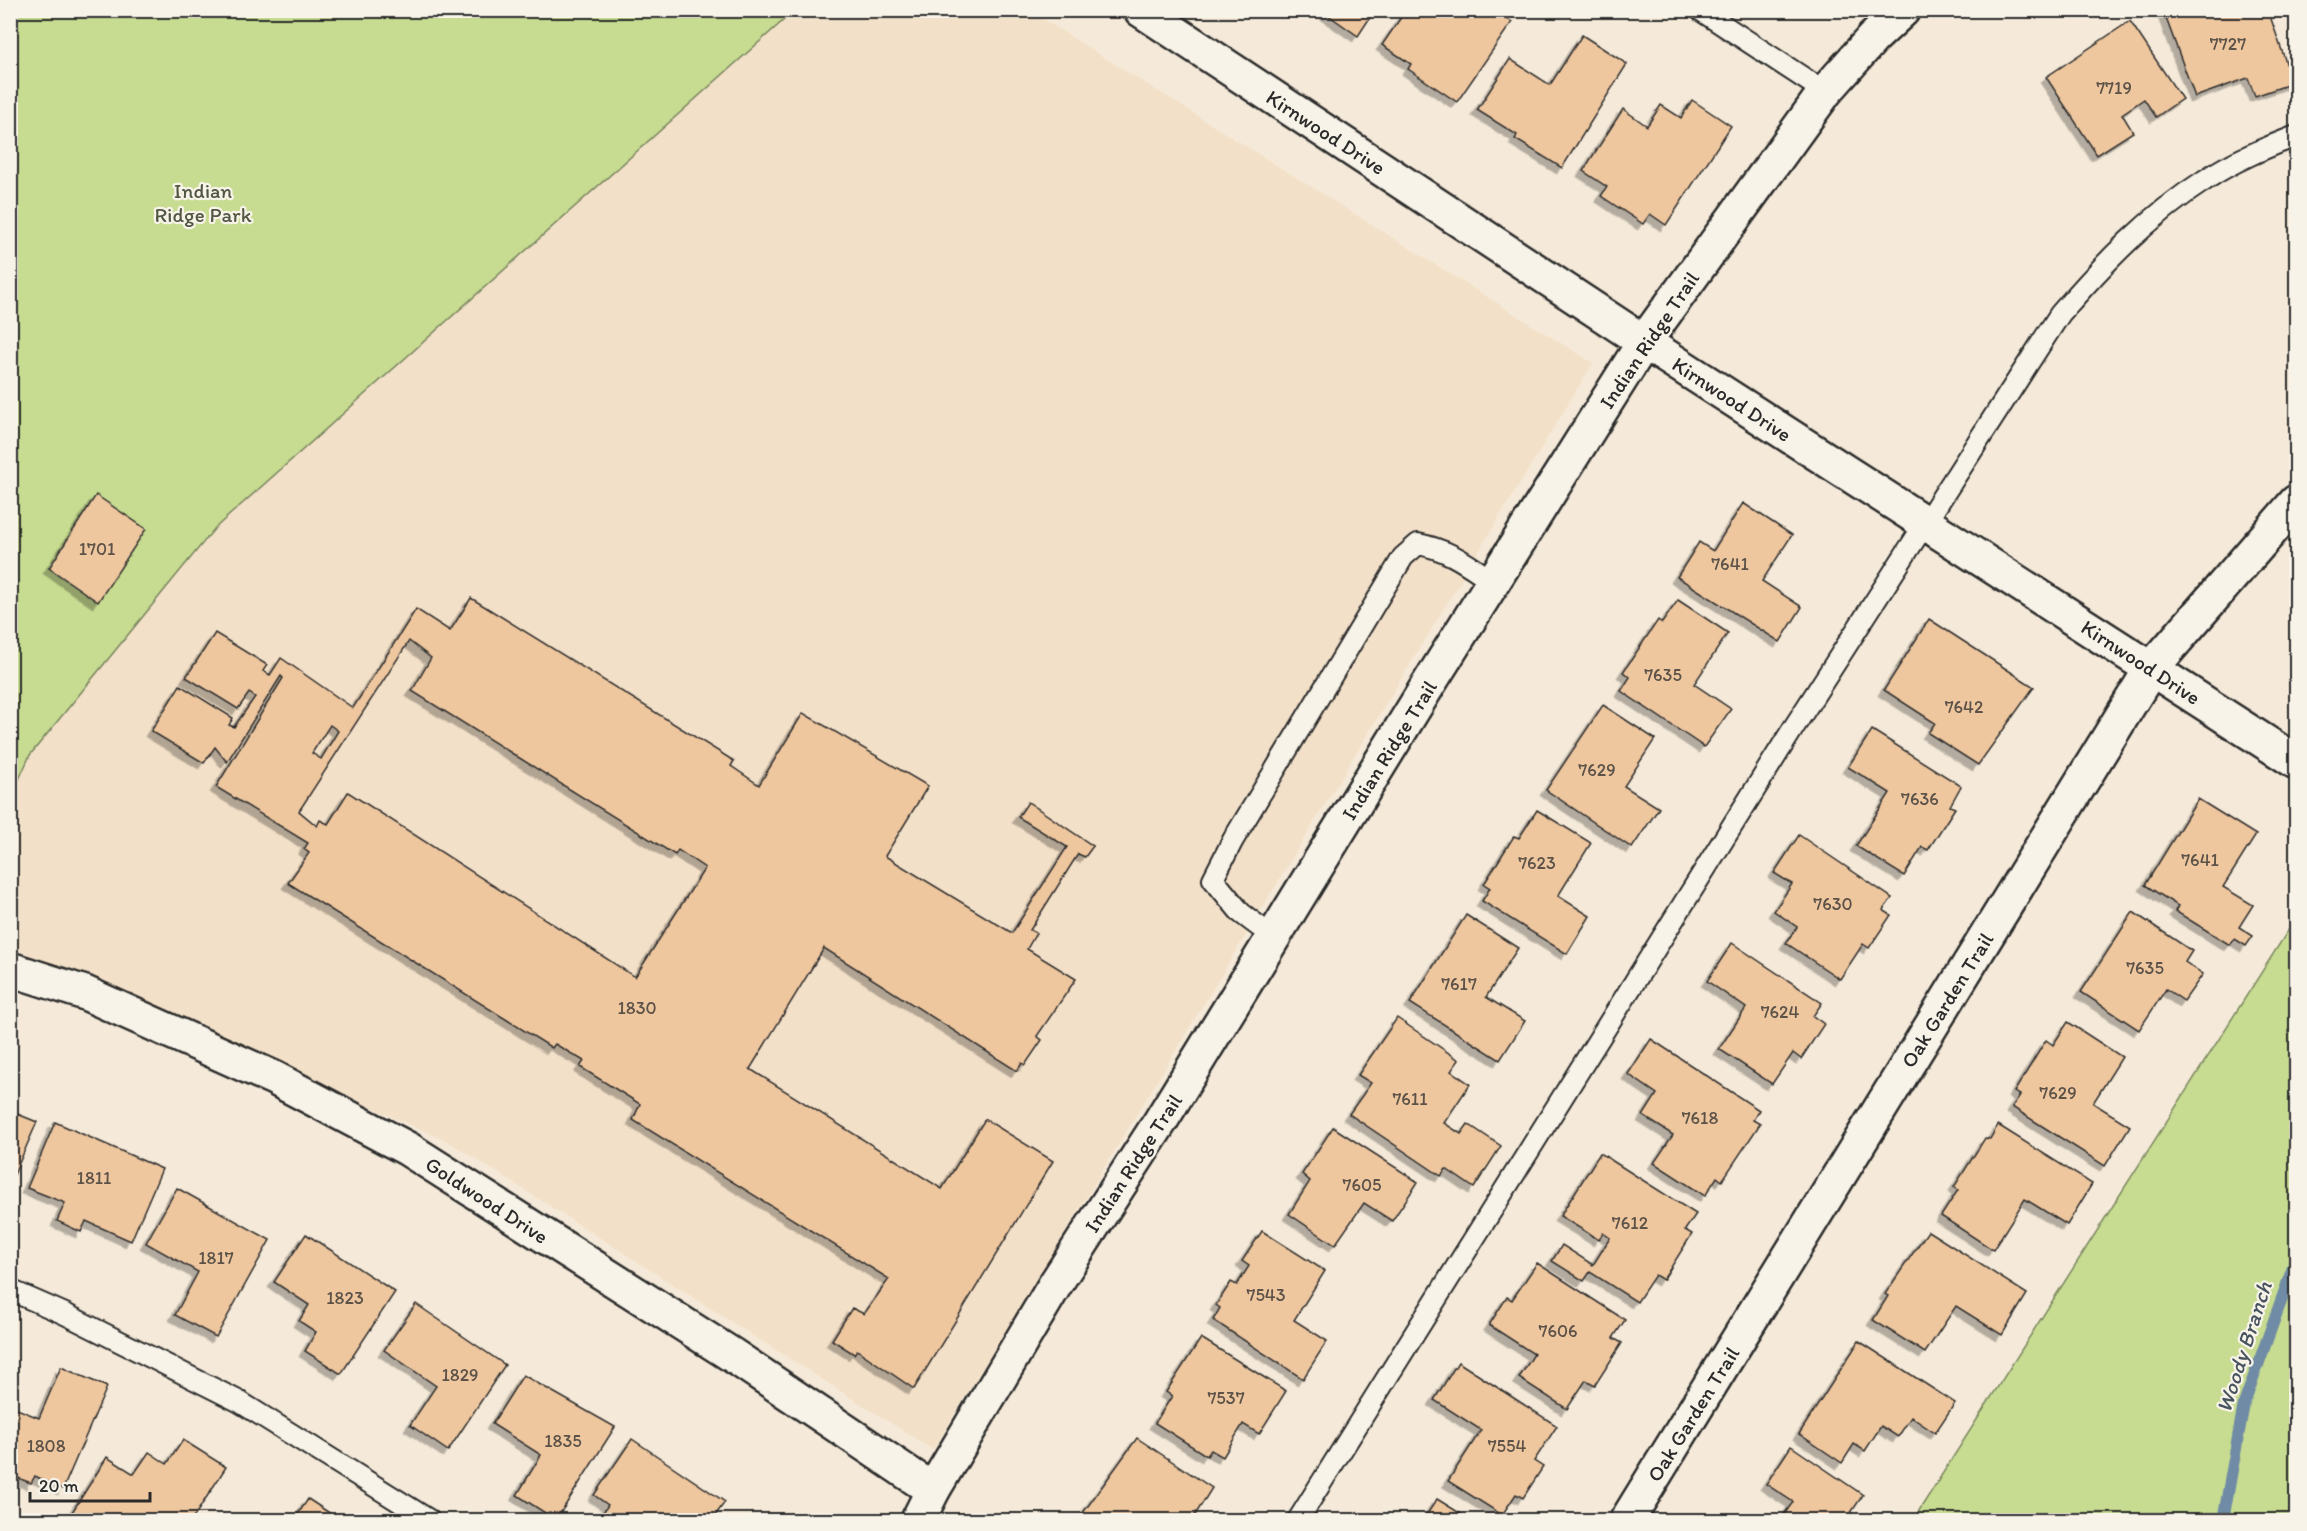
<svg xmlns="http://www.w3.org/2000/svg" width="2307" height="1531" font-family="Itim,sans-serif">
	<defs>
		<filter id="shadow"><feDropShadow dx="-5.5" dy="5.5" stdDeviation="0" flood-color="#0004"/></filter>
	</defs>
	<rect width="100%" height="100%" fill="#f5ead9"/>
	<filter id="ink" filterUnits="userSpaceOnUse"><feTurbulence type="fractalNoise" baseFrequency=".0167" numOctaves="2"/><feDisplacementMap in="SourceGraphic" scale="12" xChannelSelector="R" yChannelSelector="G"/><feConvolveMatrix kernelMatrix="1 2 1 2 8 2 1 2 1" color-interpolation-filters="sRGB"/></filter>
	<g filter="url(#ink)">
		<!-- built -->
		<polygon fill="#f3e0c8" points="794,11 1030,11 1593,363 933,1450 449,1142 11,949 11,797 30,755 215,528"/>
		<!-- green -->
		<g fill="#c7dc91" stroke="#79845e" stroke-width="1.5">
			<polygon points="11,11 794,11 215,528 30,755 11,797"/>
			<polygon points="2296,918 2296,1520 1913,1520"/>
		</g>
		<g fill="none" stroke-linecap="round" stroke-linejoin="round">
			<!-- stream -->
			<polyline stroke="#6f8ba5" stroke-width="12" points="2223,1520 2244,1404 2296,1259"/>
		</g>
		<!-- building -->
		<g fill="#efc79f" stroke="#2b2b2b" stroke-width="1.5" fill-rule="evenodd" filter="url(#shadow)">
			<polygon points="1321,10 1375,10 1358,36"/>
			<polygon points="1406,10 1494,10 1512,22 1457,102 1408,69 1411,64 1382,45"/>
			<polygon points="2163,10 2268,10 2293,83 2255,96 2248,78 2195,97"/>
			<polygon points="2130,21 2182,99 2156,117 2144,99 2122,114 2133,132 2097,155 2046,77"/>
			<polygon points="1582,35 1627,64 1562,168 1515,139 1517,135 1477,110 1510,59 1550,85"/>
			<polygon points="1692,100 1731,126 1666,225 1650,214 1643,224 1601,196 1607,187 1583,171 1623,109 1647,126 1661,105 1681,118"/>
			<polygon points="96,495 146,529 98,602 49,568"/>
			<polygon points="1743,503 1792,535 1762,581 1802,607 1780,642 1677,577 1699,542 1713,551"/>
			<path d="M471 598 734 761 731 766 759 785 803 713 928 786 885 856 1012 933 1067 847 1018 817 1028 802 1093 846 1085 857 1078 854 1030 930 1036 933 1027 949 1076 979 1037 1036 1042 1040 1025 1065 1022 1063 1017 1071 824 948 750 1069 942 1189 985 1119 1053 1161 914 1389 857 1350 854 1354 832 1340 852 1308 864 1314 889 1279 633 1120 640 1104 580 1067 584 1061 555 1044 552 1048 288 883 309 853 304 849 308 843 216 787 283 678 281 676 227 762 215 747 204 763 151 731 180 685 233 718 229 725 234 727 255 697 249 693 238 709 186 677 215 633 267 665 263 671 270 675 281 658 353 708 416 609 450 631ZM409 641 431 658 412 691 675 855 678 850 705 868 635 977 348 792 328 824 320 820 317 826 299 811ZM330 725 338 731 321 759 312 753Z"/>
			<polygon points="1678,600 1728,633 1694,684 1731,709 1704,747 1621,691 1630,677 1623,672 1658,620 1662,623"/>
			<polygon points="1929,619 2034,687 1978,765 1928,733 1935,723 1884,690"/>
			<polygon points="1603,705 1655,739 1624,786 1659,808 1632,848 1546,790"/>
			<polygon points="1872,730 1961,786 1950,806 1955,808 1928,850 1922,847 1904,876 1856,846 1890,793 1848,767"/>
			<polygon points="2198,799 2256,835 2223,887 2253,905 2239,927 2253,936 2246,946 2235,939 2230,945 2175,911 2178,906 2145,885"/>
			<polygon points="1537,810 1591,843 1558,896 1590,916 1567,954 1482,901 1490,888 1484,884 1514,836 1519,838"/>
			<polygon points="1799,835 1892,898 1883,910 1891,915 1869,948 1863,944 1840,979 1786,943 1797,927 1774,911 1792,884 1774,873"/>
			<polygon points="2133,912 2192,951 2185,962 2203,974 2184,1001 2166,989 2139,1030 2081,992"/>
			<polygon points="1466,915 1518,948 1486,997 1525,1021 1500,1060 1410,1003"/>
			<polygon points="1732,943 1822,1003 1813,1016 1824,1024 1801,1059 1793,1053 1772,1084 1719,1049 1746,1008 1707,981"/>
			<polygon points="1397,1018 1459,1060 1451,1071 1470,1084 1444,1123 1461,1134 1468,1124 1501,1146 1474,1188 1446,1169 1441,1176 1349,1114 1371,1083 1358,1075"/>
			<polygon points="2068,1022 2122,1057 2093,1103 2130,1126 2105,1166 2012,1107 2020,1095 2014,1092 2046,1040 2053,1045"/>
			<polygon points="1651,1039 1759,1110 1753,1120 1760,1124 1722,1181 1717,1177 1705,1196 1654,1163 1673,1135 1643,1116 1657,1094 1628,1074"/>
			<polygon points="10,1111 37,1122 10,1184"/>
			<polygon points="55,1122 162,1169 131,1241 86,1221 81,1232 57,1221 65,1203 27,1188"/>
			<polygon points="1998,1125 2092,1184 2067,1225 2025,1199 1993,1250 1941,1216 1958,1190 1954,1187 1985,1138 1990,1139"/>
			<polygon points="1333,1127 1418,1182 1392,1221 1364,1203 1335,1245 1289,1214 1310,1181 1302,1174"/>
			<polygon points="1600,1153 1696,1214 1685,1230 1692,1234 1663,1280 1655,1275 1637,1302 1590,1272 1584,1281 1552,1261 1562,1245 1593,1265 1610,1238 1603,1233 1599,1240 1560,1216"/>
			<polygon points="177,1188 270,1240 216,1337 175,1315 198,1272 146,1243"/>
			<polygon points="1262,1231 1325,1271 1294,1320 1327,1341 1303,1379 1213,1320 1220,1308 1216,1305 1231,1282 1237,1285 1249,1266 1242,1261"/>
			<polygon points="1928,1231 2027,1294 2002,1335 1956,1306 1925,1353 1873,1320 1888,1296 1885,1294"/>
			<polygon points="306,1234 395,1292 341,1374 305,1351 316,1332 299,1321 309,1305 274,1282"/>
			<polygon points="1537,1263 1625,1320 1613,1338 1622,1343 1595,1385 1586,1380 1567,1409 1519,1378 1534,1354 1489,1325 1507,1297 1512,1300"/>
			<polygon points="416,1304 505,1365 448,1451 410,1425 436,1386 384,1350"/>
			<polygon points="1201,1338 1286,1391 1259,1434 1243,1424 1223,1457 1211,1450 1207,1456 1155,1423 1172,1396 1166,1392"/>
			<polygon points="1859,1341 1955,1403 1935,1433 1911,1417 1898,1437 1881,1426 1865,1451 1854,1444 1842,1463 1799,1434"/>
			<polygon points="1458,1362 1557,1426 1534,1461 1543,1467 1523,1498 1516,1494 1502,1515 1448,1481 1481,1430 1434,1400"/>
			<polygon points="61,1367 107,1387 63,1489 35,1476 31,1483 10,1475 10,1406 39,1418"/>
			<polygon points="523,1375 615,1427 556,1520 517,1495 541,1455 492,1424"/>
			<polygon points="1137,1438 1212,1488 1192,1520 1086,1520 1080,1517"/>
			<polygon points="632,1439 725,1502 712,1520 598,1520 608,1505 594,1495"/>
			<polygon points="183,1440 226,1467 192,1520 67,1520 107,1457 134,1474 149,1452 167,1464"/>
			<polygon points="1791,1446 1863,1495 1846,1520 1780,1520 1793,1502 1766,1484"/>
			<polygon points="308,1499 337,1518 341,1520 294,1520"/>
			<polygon points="1437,1499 1471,1520 1423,1520"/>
		</g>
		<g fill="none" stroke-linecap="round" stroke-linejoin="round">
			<!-- lane casing -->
			<g stroke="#2b2b2b" stroke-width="24">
				<g id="lane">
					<polyline points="1700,10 1825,92"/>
					<path d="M1273 937 1241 913 1213 879 1233 840 1403 557 1418 544C1450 550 1467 564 1494 582"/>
					<polyline points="10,1290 65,1314 240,1402 429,1520"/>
					<path d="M1298 1520 1794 727 2060 314C2103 264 2149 216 2205 180 2233 161 2265 148 2296 136"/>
				</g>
			</g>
			<!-- street casing -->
			<g stroke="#2b2b2b" stroke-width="38">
				<g id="street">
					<polyline points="10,969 85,993 274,1078 408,1149 732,1355 933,1490"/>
					<polyline points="1627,1520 2151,669 2296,502"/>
				</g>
			</g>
			<!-- secondary casing -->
			<g stroke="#2b2b2b" stroke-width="38">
				<g id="secondary">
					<polyline points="1141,10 1644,342 2296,762"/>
					<polyline points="918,1520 933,1490 1056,1283 1160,1122 1430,682 1644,342 1825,92 1873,38 1903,10"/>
				</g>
			</g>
			<!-- lane -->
			<use href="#lane" stroke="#f7f3e8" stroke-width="20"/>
			<!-- street -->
			<use href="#street" stroke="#f7f3e8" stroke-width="33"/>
			<!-- secondary -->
			<use href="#secondary" stroke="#f7f3e8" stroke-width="33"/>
		</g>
	</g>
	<g text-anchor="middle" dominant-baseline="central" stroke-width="4.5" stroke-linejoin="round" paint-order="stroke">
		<!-- number labels -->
		<g font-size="18" fill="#5c5248">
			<text x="2228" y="44">7727</text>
			<text x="2114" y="88">7719</text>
			<text x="97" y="549">1701</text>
			<text x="1730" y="564">7641</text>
			<text x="1663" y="675">7635</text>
			<text x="1964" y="707">7642</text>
			<text x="1597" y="770">7629</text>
			<text x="1920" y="799">7636</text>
			<text x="2200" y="860">7641</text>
			<text x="1537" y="863">7623</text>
			<text x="1833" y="904">7630</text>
			<text x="2145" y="968">7635</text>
			<text x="1459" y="984">7617</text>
			<text x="637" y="1008">1830</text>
			<text x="1780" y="1012">7624</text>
			<text x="2058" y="1093">7629</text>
			<text x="1410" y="1099">7611</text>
			<text x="1700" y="1118">7618</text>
			<text x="94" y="1178">1811</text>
			<text x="1362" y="1185">7605</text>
			<text x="1630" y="1223">7612</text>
			<text x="216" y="1258">1817</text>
			<text x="1266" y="1295">7543</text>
			<text x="345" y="1298">1823</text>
			<text x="1558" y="1331">7606</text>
			<text x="460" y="1375">1829</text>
			<text x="1226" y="1398">7537</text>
			<text x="563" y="1441">1835</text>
			<text x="46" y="1446">1808</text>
			<text x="1507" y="1446">7554</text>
		</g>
		<!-- street labels -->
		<g font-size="21" fill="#2b2b2b" stroke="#f7f3e8">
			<text transform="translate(1326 132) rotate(33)">Kirnwood Drive</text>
			<text transform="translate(1649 340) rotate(-56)">Indian Ridge Trail</text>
			<text transform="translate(1732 399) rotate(33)">Kirnwood Drive</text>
			<text transform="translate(2141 662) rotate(33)">Kirnwood Drive</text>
			<text transform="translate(1389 750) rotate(-58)">Indian Ridge Trail</text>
			<text transform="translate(1947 1000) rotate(-58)">Oak Garden Trail</text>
			<text transform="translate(1133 1163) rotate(-57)">Indian Ridge Trail</text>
			<text transform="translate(487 1200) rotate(33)">Goldwood Drive</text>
			<text transform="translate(1693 1414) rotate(-58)">Oak Garden Trail</text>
		</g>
		<!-- park labels -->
		<g font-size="21" fill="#525744" stroke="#f7f3e8">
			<text x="203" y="190">Indian<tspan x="203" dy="24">Ridge Park</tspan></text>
		</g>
		<!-- water labels -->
		<g font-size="22" font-style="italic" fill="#47535e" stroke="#f7f3e8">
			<text transform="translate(2244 1347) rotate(-72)">Woody Branch</text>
		</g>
	</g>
	<!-- margin -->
	<rect width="2307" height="1531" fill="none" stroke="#f7f3e8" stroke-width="36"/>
	<rect x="18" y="18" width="2271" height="1495" fill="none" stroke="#2b2b2b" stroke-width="2" filter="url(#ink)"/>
	<!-- scale -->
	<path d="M30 1492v9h120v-9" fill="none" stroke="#2b2b2b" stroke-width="3"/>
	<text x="39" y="1492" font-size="18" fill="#2b2b2b" stroke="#f7f3e8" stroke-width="4.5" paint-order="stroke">20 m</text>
</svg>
